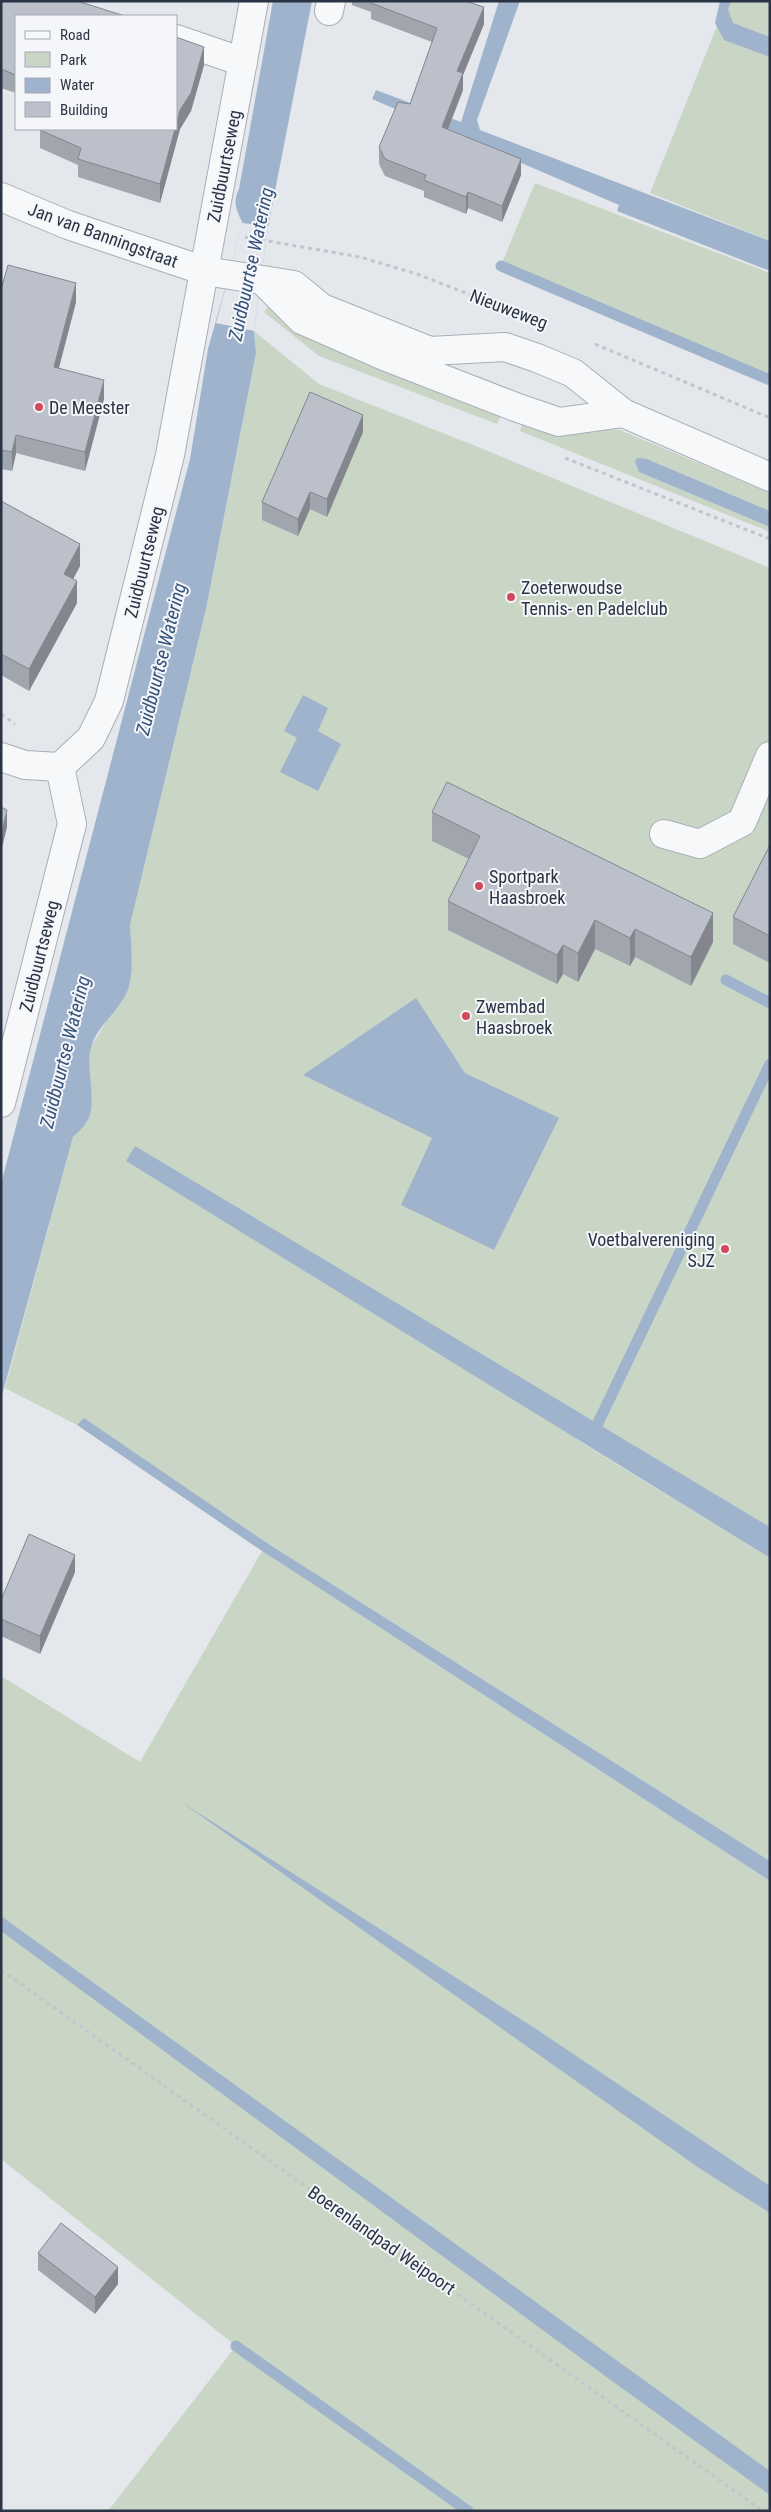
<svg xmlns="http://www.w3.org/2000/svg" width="771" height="2512" font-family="'Roboto Condensed',sans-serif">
	<rect width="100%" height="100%" fill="#e4e7ec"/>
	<!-- green -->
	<g fill="#c9d6c5">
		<polygon points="727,1 770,1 770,241 650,193"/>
		<polygon points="535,183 770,273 770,376 502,263"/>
		<polygon points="269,306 292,328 313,341 502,414 497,424 319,356 264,312"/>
		<polygon points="254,331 319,384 473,445 770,568 770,1527 134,1147 587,1446 770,1558 770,1861 267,1543 84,1419 77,1425 5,1388 73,1137 87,1122 92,1103 88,1071 91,1047 105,1023 132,961 130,925 206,609 256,353"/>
		<polygon points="523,423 620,430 770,493 770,511 647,459 639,472 770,527 770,532 520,431"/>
		<polygon points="262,1551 770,1881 770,2511 108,2511 236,2346 1,2159 1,1676 140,1762"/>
	</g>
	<!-- water -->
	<g fill="#9fb4cc">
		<path d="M273 1H312L268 227 254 331 256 353 206 609 130 925C131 944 135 976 126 994 117 1013 96 1027 91 1048 85 1071 99 1105 86 1123 83 1128 77 1133 73 1137L1 1399V1184L190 459 208 349 243 224C237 211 232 203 239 189Z"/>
		<polygon points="499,1 520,1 477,120 480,130 770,241 770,271 617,211 619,205 372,99 376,90 461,122"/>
		<polygon points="720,1 731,1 728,9 733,23 770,37 770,57 724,40 715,23"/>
		<polygon points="637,458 647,459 770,511 770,527 639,472 635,462"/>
		<polygon points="303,695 328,708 318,731 341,744 318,791 280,772 297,738 284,731"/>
		<polygon points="416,998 465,1073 559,1118 494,1250 401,1205 432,1138 303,1075"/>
		<polygon points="135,1146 770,1527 770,1558 126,1161"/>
		<polygon points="84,1418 267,1543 770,1861 770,1881 262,1551 77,1425"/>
		<polygon points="180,1801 533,2027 770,2186 770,2213 699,2168"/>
		<polygon points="1,1916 770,2471 770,2495 612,2381 1,1931"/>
	</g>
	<!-- pier -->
	<polygon fill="#e4e7ec" points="243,223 268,227 254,331 216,323"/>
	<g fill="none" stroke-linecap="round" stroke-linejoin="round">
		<!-- stream -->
		<g stroke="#9fb4cc" stroke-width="11">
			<polyline points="501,266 770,380"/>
			<polyline points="726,980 770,1003"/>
			<polyline points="598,1423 770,1064"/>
			<polyline points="236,2346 468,2511"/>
		</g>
		<!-- minor casing -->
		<g stroke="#a9aeb7" stroke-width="30">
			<g id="minor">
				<polyline points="329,11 331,1"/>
				<polyline points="176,39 243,62"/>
				<polyline points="1,197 68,225 205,271 294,285 322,308 430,351 505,347 537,358 573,373 623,413 770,477"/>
				<polyline points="263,281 302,320 384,356 518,408 559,422 623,413"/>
				<polyline points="1,757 25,765 60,767"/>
				<polyline points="664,834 700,844 742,822 770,756"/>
				<polyline points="1,1103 72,824 60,767 91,738 109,701 170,455 254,1"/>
			</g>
		</g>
		<!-- path -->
		<g stroke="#c2c5cb" stroke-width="3" stroke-dasharray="4 4" stroke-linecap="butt">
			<polyline points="245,237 360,257 417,274 515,312"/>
			<polyline points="595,344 770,418"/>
			<polyline points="565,458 770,539"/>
			<polyline points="1,714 15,724"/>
			<polyline points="1,1970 763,2511"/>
		</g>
		<!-- minor -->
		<use href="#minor" stroke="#f7f8fa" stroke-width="28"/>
	</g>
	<!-- wall -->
	<g fill="#a1a5ae">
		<polygon points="1,1 16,16 16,93 1,88"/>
		<polygon points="352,1 465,1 484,24 463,75 463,90 448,129 521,175 502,222 468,208 466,214 424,197 424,191 385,176 379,164 379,147 410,104 432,42 371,19 371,12 352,5"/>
		<polygon points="204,65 191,111 180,129 160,203 78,177 78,165 40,148 40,130"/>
		<polygon points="1,285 76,302 59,368 104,399 85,471 16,453 12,471 1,469"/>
		<polygon points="363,432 327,517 310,509 298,536 262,520 262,502"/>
		<polygon points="1,501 80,566 73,579 77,603 29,691 1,675"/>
		<polygon points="432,812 713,942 691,986 635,957 630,966 595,949 578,982 563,974 557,984 448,930 448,901 469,859 432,841"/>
		<polygon points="770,845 770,963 733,944 733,917"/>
		<polygon points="75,1572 40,1654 1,1636 1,1600"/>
		<polygon points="38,2253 118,2284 95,2314 38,2270"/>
	</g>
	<!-- shaded-wall -->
	<g fill="#83868d">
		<polygon points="484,7 484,24 463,75 463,90 442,144 442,127 457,71"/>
		<polygon points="204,47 204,65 191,111 180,129 160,203 160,184 175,129 176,129 176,126 180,110"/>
		<polygon points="521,159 521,175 502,222 502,206"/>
		<polygon points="468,192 468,208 466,214 466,197"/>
		<polygon points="76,283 76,302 54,386 54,367"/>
		<polygon points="104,380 104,399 85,471 85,452"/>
		<polygon points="363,415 363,432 327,517 327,499"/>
		<polygon points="16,435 16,453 12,471 12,452"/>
		<polygon points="310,492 310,509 298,536 298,519"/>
		<polygon points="80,544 80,566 64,596 64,574"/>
		<polygon points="77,581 77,603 29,691 29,669"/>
		<polygon points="7,810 7,827 1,852 1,836"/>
		<polygon points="713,913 713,942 691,986 691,957"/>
		<polygon points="595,920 595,949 578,982 578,953"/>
		<polygon points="635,929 635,957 630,966 630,938"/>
		<polygon points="563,945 563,974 557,984 557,955"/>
		<polygon points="75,1555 75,1572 40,1654 40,1636"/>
		<polygon points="118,2267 118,2284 95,2314 95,2297"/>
	</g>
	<!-- building -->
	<g fill="#bbc0ca" stroke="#83868d">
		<polygon points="1,1 77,1 125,16 16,16 16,75 1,69"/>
		<polygon points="371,1 465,1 484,7 457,71 463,73 442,127 521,159 502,206 468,192 466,197 424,180 426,175 385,159 379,147 398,102 410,104 437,28 371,3"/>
		<polygon points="176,37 204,47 191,93 180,110 176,126"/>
		<polygon points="40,129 175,129 160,184 78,159 81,148 40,130"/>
		<polygon points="8,265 76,283 54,367 104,380 85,452 16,435 12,452 1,450 1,285 2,286"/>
		<polygon points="310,392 363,415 327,499 310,492 298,519 262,502"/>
		<polygon points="1,501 80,544 64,574 77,581 29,669 1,654"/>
		<polygon points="447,782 713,913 691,957 635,929 630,938 595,920 578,953 563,945 557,955 448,901 480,836 432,812"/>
		<polygon points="1,807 7,810 1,836"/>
		<polygon points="770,845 770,936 733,917"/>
		<polygon points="29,1534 75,1555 40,1636 1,1619 1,1600"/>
		<polygon points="61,2223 118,2267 95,2297 38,2253"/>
	</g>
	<!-- markers -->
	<g fill="#d1495b" stroke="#f4f6f9" stroke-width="2">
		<circle cx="39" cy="407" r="5"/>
		<circle cx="511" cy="597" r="5"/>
		<circle cx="479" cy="886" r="5"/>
		<circle cx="466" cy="1016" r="5"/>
		<circle cx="725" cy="1249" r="5"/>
	</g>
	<g text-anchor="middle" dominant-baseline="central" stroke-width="4" stroke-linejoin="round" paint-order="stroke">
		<!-- street labels -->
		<g font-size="18" fill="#2b3445" stroke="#f4f6f9">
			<text transform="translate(224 166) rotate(-79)">Zuidbuurtseweg</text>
			<text transform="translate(103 235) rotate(20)">Jan van Banningstraat</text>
			<text transform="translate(509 309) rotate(21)">Nieuweweg</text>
			<text transform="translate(144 562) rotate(-76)">Zuidbuurtseweg</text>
			<text transform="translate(39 956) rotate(-76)">Zuidbuurtseweg</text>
			<text transform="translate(382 2240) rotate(35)">Boerenlandpad Weipoort</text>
		</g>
		<!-- poi labels -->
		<g font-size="18" fill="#2b3445" stroke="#f4f6f9" text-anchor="start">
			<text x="49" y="407">De Meester</text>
			<text x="521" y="587">Zoeterwoudse<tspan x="521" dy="21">Tennis- en Padelclub</tspan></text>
			<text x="489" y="876">Sportpark<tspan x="489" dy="21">Haasbroek</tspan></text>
			<text x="476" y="1006">Zwembad<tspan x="476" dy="21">Haasbroek</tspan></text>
			<text x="715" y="1239" text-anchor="end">Voetbalvereniging<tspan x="715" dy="21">SJZ</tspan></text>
		</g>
		<!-- water labels -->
		<g font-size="19" font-style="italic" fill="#34527a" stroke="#f4f6f9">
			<text transform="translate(251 264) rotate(-78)">Zuidbuurtse Watering</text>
			<text transform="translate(161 659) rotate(-76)">Zuidbuurtse Watering</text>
			<text transform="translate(65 1052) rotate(-76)">Zuidbuurtse Watering</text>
		</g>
	</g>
	<!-- border -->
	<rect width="771" height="2512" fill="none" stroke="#2b3445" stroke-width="5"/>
	<!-- legend -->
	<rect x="15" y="15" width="162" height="115" fill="#f4f6f9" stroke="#a4a8b1"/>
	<rect x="25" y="31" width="25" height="8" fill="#f7f8fa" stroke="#a4a8b1"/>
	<text x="60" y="40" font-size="15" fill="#2b3445">Road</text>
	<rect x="25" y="52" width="25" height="15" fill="#c9d6c5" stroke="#a4a8b1"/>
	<text x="60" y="65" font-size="15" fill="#2b3445">Park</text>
	<rect x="25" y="78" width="25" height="15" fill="#9fb4cc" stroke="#a4a8b1"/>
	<text x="60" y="90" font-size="15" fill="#2b3445">Water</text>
	<rect x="25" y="102" width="25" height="15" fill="#bbc0ca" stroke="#a4a8b1"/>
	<text x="60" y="115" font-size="15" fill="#2b3445">Building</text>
</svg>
